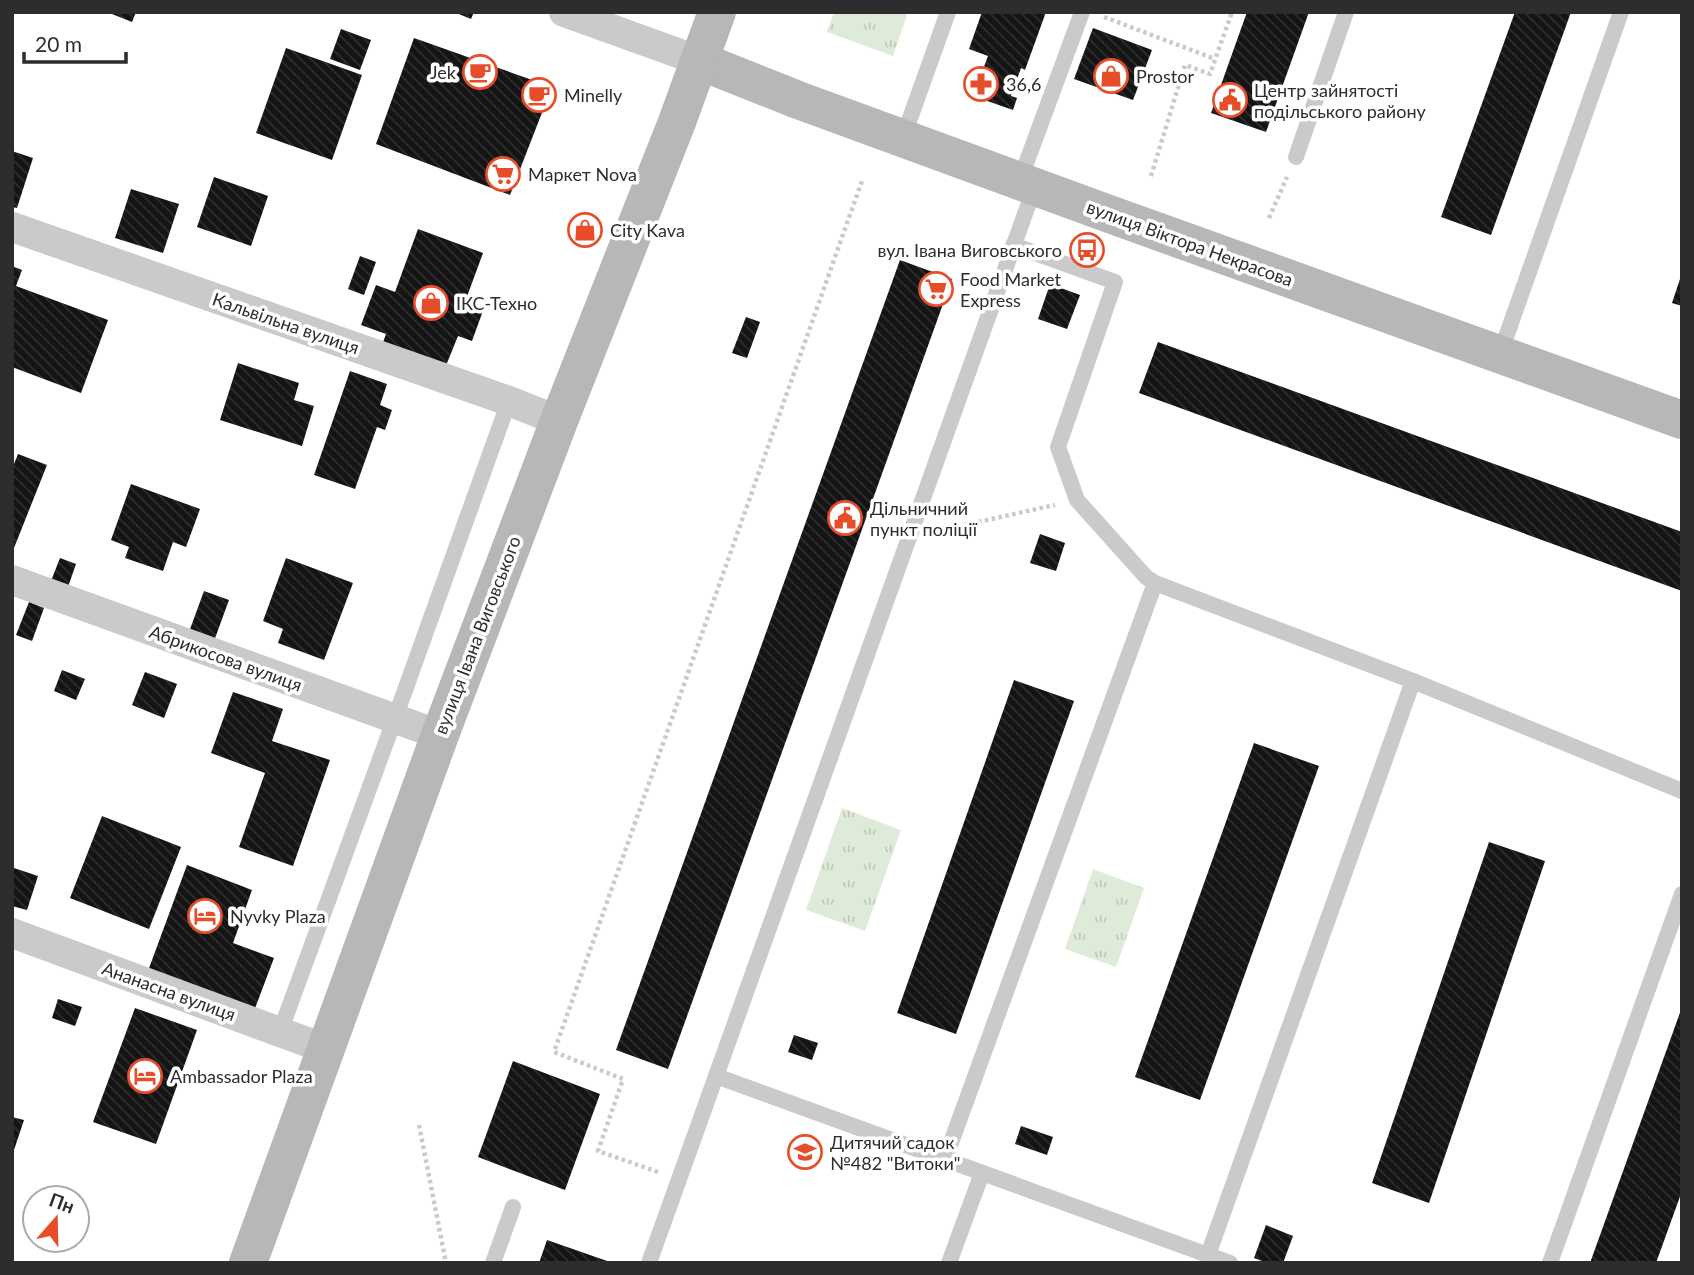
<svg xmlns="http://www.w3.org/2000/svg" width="1694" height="1275" font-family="Lato,sans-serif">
	<defs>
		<pattern id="grass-tufts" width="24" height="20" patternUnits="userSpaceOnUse" patternTransform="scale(1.75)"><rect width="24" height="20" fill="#deebd9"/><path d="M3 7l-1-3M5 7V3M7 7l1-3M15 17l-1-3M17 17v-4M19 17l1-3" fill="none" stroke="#bfcabb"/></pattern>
		<pattern id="building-back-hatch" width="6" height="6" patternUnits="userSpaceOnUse" patternTransform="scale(1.75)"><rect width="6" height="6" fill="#141414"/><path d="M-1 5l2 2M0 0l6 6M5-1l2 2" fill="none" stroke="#2e2e2e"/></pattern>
	</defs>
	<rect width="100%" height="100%" fill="#fff"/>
	<!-- grass -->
	<g fill="url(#grass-tufts)">
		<polygon points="834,12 908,12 893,56 827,32"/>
		<polygon points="842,808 901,830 865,931 806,910"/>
		<polygon points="1093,869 1144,888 1116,967 1065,949"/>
	</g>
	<!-- building -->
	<g fill="url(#building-back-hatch)">
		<polygon points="107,12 136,12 132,22"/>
		<polygon points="454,12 474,12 471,19"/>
		<polygon points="982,12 1046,12 1025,70 1021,68 1011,96 1017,98 1013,110 973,96 988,56 969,49"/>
		<polygon points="1247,12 1309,12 1266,132 1211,113"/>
		<polygon points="1515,12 1571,12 1491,235 1441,217"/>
		<polygon points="1093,28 1152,50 1133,100 1074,79"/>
		<polygon points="341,29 371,40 360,70 330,59"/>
		<polygon points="414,38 552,87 510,195 376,144"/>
		<polygon points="286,48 362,75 332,160 256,133"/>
		<polygon points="12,151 33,158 17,208 12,207"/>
		<polygon points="214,177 268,196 251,246 197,227"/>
		<polygon points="131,189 179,204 163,253 115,238"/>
		<polygon points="418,229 483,253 465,302 484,308 472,341 458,336 445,368 382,345 386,334 361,325 376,285 395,292"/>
		<polygon points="360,256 376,262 364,295 348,289"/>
		<polygon points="900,260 952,279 668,1069 616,1050"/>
		<polygon points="12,266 22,270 16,286 108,320 81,393 12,367"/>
		<polygon points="1681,276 1682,276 1682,306 1672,303"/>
		<polygon points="1050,284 1080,295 1067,329 1038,319"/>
		<polygon points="746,317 760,322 747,358 732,353"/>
		<polygon points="1158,342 1682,532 1682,591 1139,393"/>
		<polygon points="238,363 299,383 294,400 314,406 302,446 220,420"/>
		<polygon points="350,371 387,384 380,405 392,410 385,430 377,427 355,489 314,475"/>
		<polygon points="18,454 47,465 12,553 12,469"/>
		<polygon points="131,484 200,509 186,547 173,542 163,571 125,558 129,547 111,540"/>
		<polygon points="1040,534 1065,543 1056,571 1030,563"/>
		<polygon points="60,558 76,564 68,587 51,581"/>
		<polygon points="286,558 353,583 324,660 278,643 283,629 263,621"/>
		<polygon points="204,591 229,600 214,641 189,632"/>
		<polygon points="29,602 44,608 32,641 16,635"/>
		<polygon points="62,670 85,679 76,700 54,691"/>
		<polygon points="145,672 177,684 164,718 132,705"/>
		<polygon points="1014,680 1074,701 956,1034 897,1013"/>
		<polygon points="233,692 283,709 272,741 330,760 293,866 239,847 265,773 211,753"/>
		<polygon points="1254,743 1319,766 1200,1100 1135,1077"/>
		<polygon points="102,816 181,847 149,929 70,898"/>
		<polygon points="1489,842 1545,861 1429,1203 1372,1183"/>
		<polygon points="187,865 252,890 233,943 274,958 254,1011 148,971"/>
		<polygon points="14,868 38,876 27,910 12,906 12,873"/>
		<polygon points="58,999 82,1007 75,1026 52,1018"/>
		<polygon points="1682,1007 1682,1191 1656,1263 1590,1263"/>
		<polygon points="135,1008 197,1030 156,1144 93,1122"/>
		<polygon points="794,1035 818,1043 812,1060 788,1052"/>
		<polygon points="513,1061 600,1094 565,1190 478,1157"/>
		<polygon points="12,1117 24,1120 13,1153 12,1153"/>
		<polygon points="1021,1126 1053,1137 1047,1155 1015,1144"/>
		<polygon points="1266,1225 1293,1236 1283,1263 1267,1263 1254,1258"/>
		<polygon points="547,1240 610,1262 610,1263 539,1263"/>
	</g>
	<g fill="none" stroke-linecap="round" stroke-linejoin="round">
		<!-- path -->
		<g stroke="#cacaca" stroke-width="4.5" stroke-dasharray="3.5 3.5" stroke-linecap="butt">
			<polyline points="1104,17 1215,59"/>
			<polyline points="1151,176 1185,65 1210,74 1232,12"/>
			<polyline points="1269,218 1287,177"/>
			<polyline points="937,531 1055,505"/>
			<polyline points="419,1125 446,1263"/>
			<polyline points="658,1172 598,1151 623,1079 554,1052 863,178"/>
		</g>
		<!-- lane -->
		<g stroke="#cacaca" stroke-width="16">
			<polyline points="903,138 948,12"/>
			<polyline points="1296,157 1346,12"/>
			<polyline points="1020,180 1082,12"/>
			<polyline points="1013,245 1115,282 1058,447 1077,500 1146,577 1155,583 1413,681 1682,791"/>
			<polyline points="1500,354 1621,12"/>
			<polyline points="280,1032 395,718 509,401"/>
			<polyline points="716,1076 1230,1263"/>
			<polyline points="945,1159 1155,583"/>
			<polyline points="1208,1255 1413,681"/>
			<polyline points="493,1263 513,1207"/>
			<polyline points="649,1263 1035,186"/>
			<polyline points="949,1263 982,1173"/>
			<polyline points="1550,1263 1682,894"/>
		</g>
		<!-- street -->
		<g stroke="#cacaca" stroke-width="30">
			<polyline points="564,12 700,61"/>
			<polyline points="12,227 509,401 559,421"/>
			<polyline points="12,580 440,735"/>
			<polyline points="12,933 326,1049"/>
		</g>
		<!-- secondary -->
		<g stroke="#b7b7b7" stroke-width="38">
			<polyline points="700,61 798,100 1101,211 1682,420"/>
			<polyline points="248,1263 440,735 559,421 677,122 717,12"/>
		</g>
	</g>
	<!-- icons -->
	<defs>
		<g id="cafe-ring" transform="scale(1.75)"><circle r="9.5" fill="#fff" stroke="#e84d2a" stroke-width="1.5"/><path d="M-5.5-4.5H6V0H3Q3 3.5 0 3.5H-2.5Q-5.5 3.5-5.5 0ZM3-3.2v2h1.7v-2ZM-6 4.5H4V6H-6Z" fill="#e84d2a"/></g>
		<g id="shop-ring" transform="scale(1.75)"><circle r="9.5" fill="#fff" stroke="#e84d2a" stroke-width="1.5"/><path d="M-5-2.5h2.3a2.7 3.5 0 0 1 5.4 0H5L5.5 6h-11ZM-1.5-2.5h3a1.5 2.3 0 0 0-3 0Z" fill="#e84d2a"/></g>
		<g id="pharmacy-ring" transform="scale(1.75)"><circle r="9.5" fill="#fff" stroke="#e84d2a" stroke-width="1.5"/><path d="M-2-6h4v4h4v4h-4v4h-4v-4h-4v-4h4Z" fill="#e84d2a"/></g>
		<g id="civic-ring" transform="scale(1.75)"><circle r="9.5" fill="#fff" stroke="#e84d2a" stroke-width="1.5"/><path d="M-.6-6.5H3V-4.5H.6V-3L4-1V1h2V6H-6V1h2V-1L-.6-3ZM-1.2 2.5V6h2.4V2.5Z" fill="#e84d2a"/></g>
		<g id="supermarket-ring" transform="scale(1.75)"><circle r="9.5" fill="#fff" stroke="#e84d2a" stroke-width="1.5"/><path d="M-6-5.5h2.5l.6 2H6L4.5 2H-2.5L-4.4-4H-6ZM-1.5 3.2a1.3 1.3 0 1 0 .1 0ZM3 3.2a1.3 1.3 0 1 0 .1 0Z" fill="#e84d2a"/></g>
		<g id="bus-ring" transform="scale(1.75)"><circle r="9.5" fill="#fff" stroke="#e84d2a" stroke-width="1.5"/><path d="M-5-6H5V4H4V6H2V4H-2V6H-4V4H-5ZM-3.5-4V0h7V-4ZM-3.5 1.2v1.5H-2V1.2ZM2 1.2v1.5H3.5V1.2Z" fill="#e84d2a"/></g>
		<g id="hotel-ring" transform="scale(1.75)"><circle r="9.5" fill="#fff" stroke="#e84d2a" stroke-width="1.5"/><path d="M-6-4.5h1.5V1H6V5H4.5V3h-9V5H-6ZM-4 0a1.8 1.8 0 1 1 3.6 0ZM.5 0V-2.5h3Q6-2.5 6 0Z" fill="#e84d2a"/></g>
		<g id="school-ring" transform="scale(1.75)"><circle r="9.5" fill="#fff" stroke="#e84d2a" stroke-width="1.5"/><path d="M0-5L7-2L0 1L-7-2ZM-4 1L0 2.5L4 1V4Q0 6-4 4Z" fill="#e84d2a"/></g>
	</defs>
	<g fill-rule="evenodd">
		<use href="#cafe-ring" x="480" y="72"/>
		<use href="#shop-ring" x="1111" y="76"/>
		<use href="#pharmacy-ring" x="981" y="84"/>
		<use href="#cafe-ring" x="539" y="95"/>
		<use href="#civic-ring" x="1230" y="100"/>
		<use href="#supermarket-ring" x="503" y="174"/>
		<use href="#shop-ring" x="585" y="230"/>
		<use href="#bus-ring" x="1087" y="250"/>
		<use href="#supermarket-ring" x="936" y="289"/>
		<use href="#shop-ring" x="431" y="303"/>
		<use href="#civic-ring" x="845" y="518"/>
		<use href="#hotel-ring" x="205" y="916"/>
		<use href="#hotel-ring" x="145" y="1076"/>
		<use href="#school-ring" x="805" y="1152"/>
	</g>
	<g text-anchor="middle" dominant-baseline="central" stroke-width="7" stroke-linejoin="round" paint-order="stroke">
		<!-- poi labels -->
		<g font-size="18" fill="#2d2d2d" stroke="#fff" text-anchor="start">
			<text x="456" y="72" text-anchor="end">Jek</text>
			<text x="1136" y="76">Prostor</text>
			<text x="1006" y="84">36,6</text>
			<text x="1254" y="90">Центр зайнятості<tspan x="1254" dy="21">подільського району</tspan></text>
			<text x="564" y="95">Minelly</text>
			<text x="528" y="174">Маркет Nova</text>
			<text x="610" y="230">City Kava</text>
			<text x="1062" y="250" text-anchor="end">вул. Івана Виговського</text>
			<text x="960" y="279">Food Market<tspan x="960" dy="21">Express</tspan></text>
			<text x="456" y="303">ІКС-Техно</text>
			<text x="870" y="508">Дільничний<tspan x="870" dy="21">пункт поліції</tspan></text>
			<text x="230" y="916">Nyvky Plaza</text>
			<text x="170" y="1076">Ambassador Plaza</text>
			<text x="830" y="1142">Дитячий садок<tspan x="830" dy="21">№482 "Витоки"</tspan></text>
		</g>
		<!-- street labels -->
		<g font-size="18" fill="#2d2d2d" stroke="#fff">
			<text transform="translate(1190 243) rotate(20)">вулиця Віктора Некрасова</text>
			<text transform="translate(286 323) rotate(19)">Кальвільна вулиця</text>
			<text transform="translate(477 635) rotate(-69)">вулиця Івана Виговського</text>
			<text transform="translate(226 658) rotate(20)">Абрикосова вулиця</text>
			<text transform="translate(169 991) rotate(20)">Ананасна вулиця</text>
		</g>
	</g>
	<!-- border -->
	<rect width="1694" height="1275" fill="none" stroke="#2d2d2d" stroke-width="28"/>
	<!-- north arrow -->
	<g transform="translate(56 1219) rotate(20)"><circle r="33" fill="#ffffff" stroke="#ababab" stroke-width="2"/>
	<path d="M0-5L12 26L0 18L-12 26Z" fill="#e84d2a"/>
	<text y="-10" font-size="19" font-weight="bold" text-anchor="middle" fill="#2d2d2d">Пн</text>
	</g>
	<!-- scale -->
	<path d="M24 52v10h102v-10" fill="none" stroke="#2d2d2d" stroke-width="3.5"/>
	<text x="35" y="52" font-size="21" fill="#2d2d2d" stroke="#ffffff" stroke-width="5" paint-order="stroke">20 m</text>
</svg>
